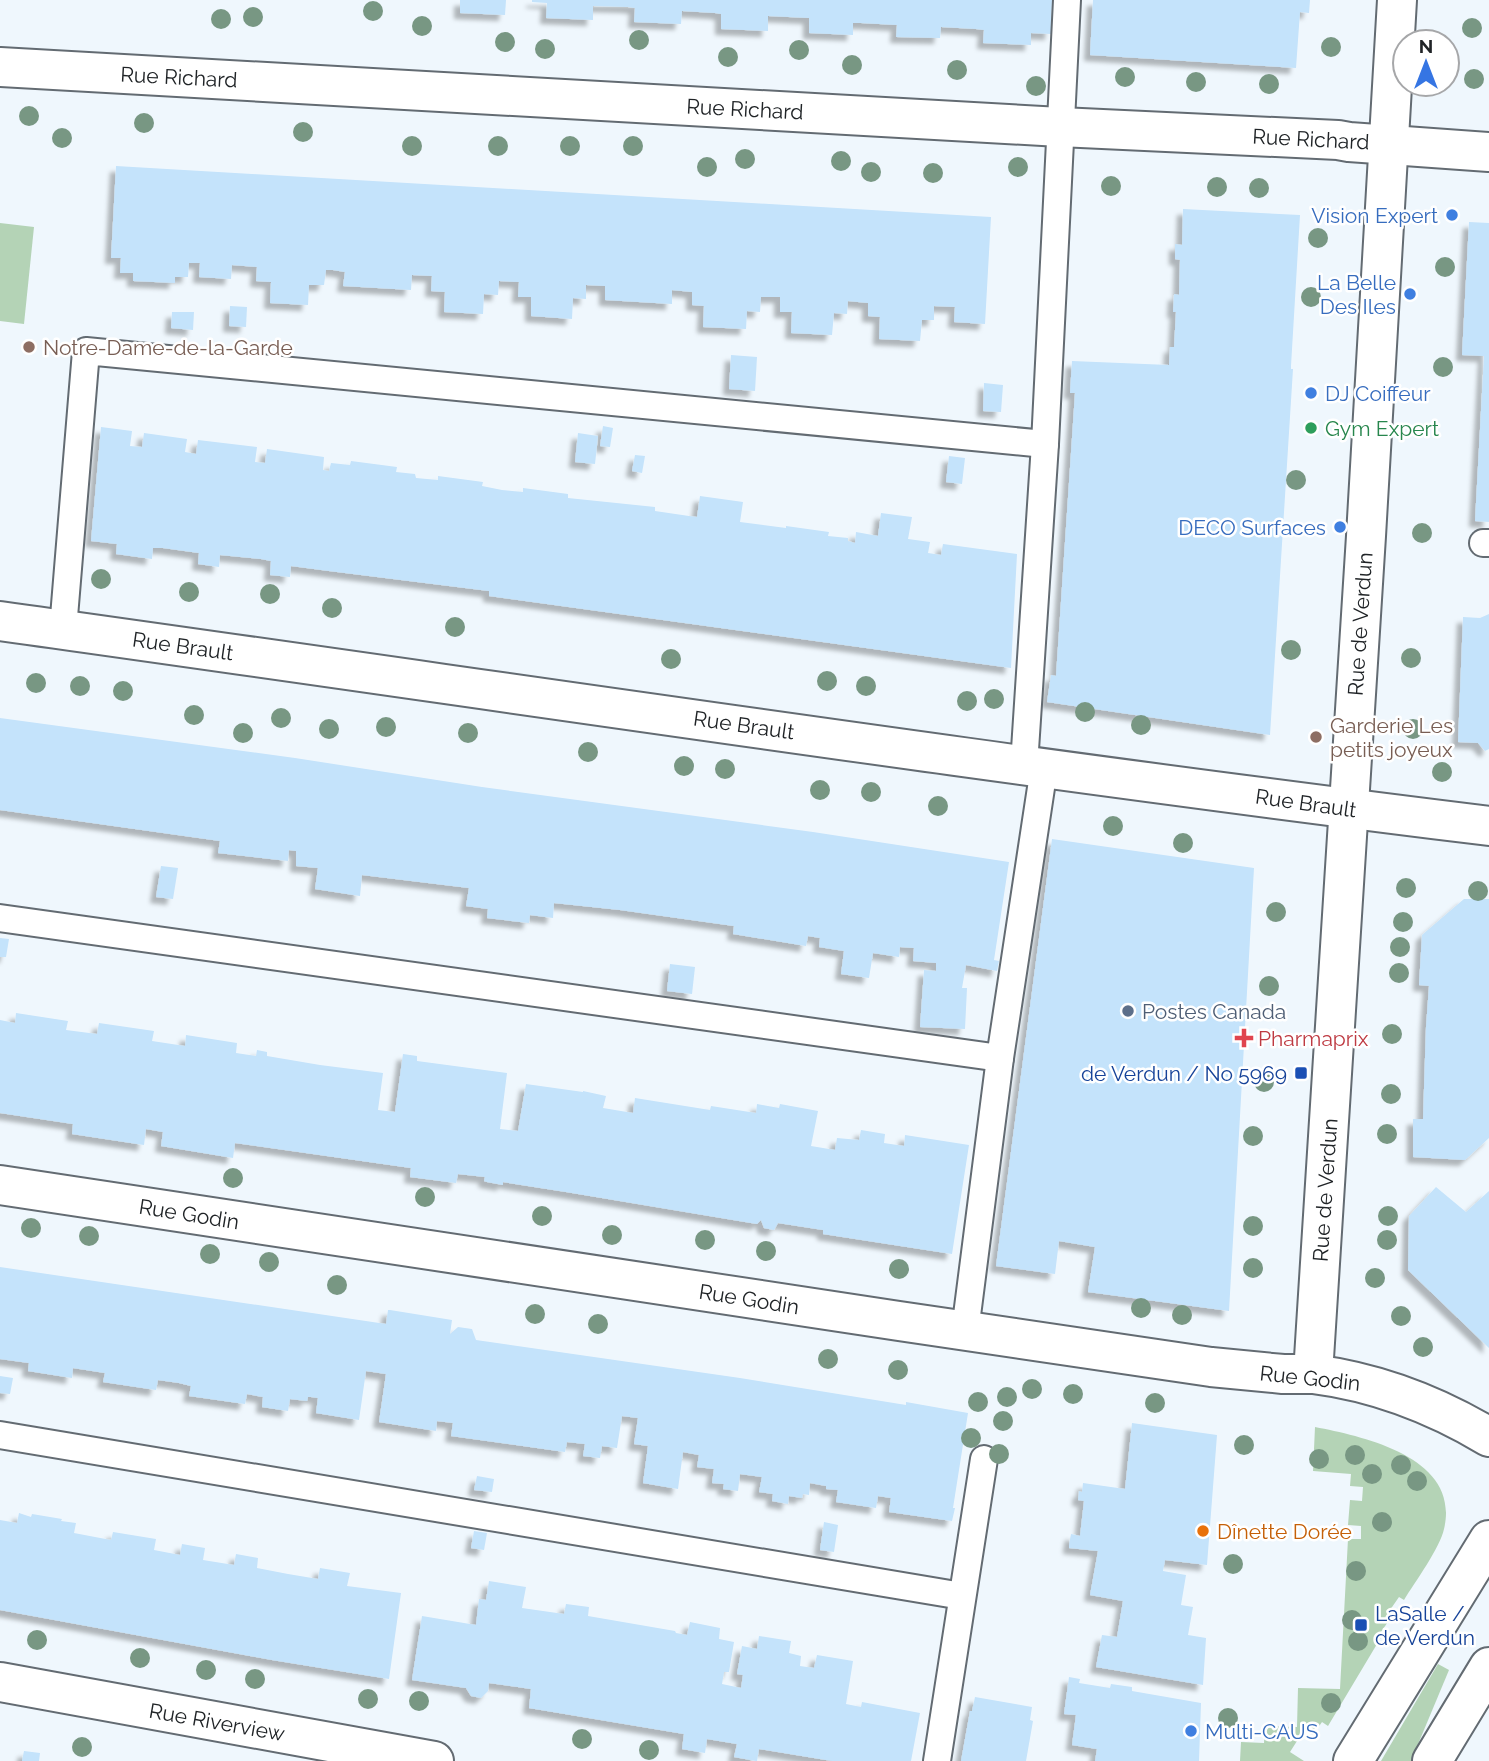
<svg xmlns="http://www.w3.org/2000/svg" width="1489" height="1761" font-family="Raleway,sans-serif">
	<defs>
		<filter id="shadow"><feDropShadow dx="-6" dy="6" stdDeviation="2" flood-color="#0004"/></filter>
	</defs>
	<rect width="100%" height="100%" fill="#eff7fd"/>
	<!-- green -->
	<g fill="#b4d3b6">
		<polygon points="0,223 34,227 24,324 0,321"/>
		<path d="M1315 1427C1366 1437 1461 1458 1444 1529 1440 1548 1415 1582 1404 1600L1399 1597 1390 1610 1394 1613 1381 1632 1383 1634 1328 1726 1322 1722 1313 1735 1304 1730 1290 1752 1304 1761H1240L1241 1742 1264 1743 1265 1726 1297 1727 1298 1688 1340 1689 1348 1539H1361V1526L1348 1525 1350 1500 1362 1501 1363 1487 1350 1486 1351 1474 1313 1471Z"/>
		<polygon points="1438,1664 1449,1670 1411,1761 1381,1761"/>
	</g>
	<!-- building -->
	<g fill="#c4e3fb" filter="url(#shadow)">
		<polygon points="460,0 506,0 505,15 460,13"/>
		<polygon points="532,0 1052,0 1051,34 1031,33 1031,45 983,43 984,30 976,29 941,27 940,38 896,37 897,25 861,23 853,23 853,35 809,33 809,18 768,16 768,31 721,29 721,14 715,13 682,11 681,24 634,22 635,8 628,7 593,6 593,20 546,18 547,3 532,2"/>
		<polygon points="1093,0 1310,0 1309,13 1300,12 1296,68 1090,55"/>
		<polygon points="116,166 991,217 985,324 954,322 955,307 934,306 934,320 922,320 920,341 879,339 880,317 868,316 868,303 848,301 847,314 834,313 832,335 791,333 792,312 780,312 780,297 761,297 760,312 747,311 746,329 703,327 704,306 692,305 692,292 672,290 672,304 605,300 605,286 586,285 586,299 573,298 572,319 531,316 531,297 518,297 519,282 499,281 498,295 484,294 483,314 444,312 445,292 431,291 432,276 412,275 411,290 343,286 345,272 333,270 326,270 324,285 309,285 308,305 270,303 271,282 256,281 257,267 232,265 231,279 199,277 200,263 189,263 188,277 175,277 175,283 133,281 133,273 120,273 121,258 111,258"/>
		<polygon points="1183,209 1300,215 1291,366 1291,369 1293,369 1270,735 1047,702 1051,675 1056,676 1075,393 1070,393 1072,361 1169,365 1170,347 1174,347 1176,312 1173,312 1174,294 1179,295 1180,260 1175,259 1175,244 1182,245"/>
		<polygon points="1469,222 1489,223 1489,522 1475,521 1484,356 1462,355"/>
		<polygon points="230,306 247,307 246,327 229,326"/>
		<polygon points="172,312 194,312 193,330 171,328"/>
		<polygon points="731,355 757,357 755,391 729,389"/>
		<polygon points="984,383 1003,385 1001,412 983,411"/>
		<polygon points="603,426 613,428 610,447 600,446"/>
		<polygon points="101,427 132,431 130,446 142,447 144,433 187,439 185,452 196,454 198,440 257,447 255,462 265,463 267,449 324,457 323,470 329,471 331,463 350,465 351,461 397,467 396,472 415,474 416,478 438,480 438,476 483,482 482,486 502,490 523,492 523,488 568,494 568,498 655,507 655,511 689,516 697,517 700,496 743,502 740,522 786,528 786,526 829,532 828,536 848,538 848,541 855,543 856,532 878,536 881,513 912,517 908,539 930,542 928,553 941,555 943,544 1017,554 1011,668 489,596 489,591 329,571 291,566 290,577 270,575 271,561 261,559 220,555 219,567 198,564 199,553 163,548 153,548 152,559 116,554 117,544 91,541"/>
		<polygon points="578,433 598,436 595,464 575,462"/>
		<polygon points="635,455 645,456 642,473 632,471"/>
		<polygon points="949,456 965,458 962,484 946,482"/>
		<polygon points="1489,614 1489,749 1485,751 1478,743 1458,742 1463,617 1480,618"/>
		<polygon points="0,718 295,758 482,787 813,832 1009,862 994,960 999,961 997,971 966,965 962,988 967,988 965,1029 920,1027 924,970 936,971 936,963 913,961 914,948 900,947 899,957 873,953 869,978 841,974 844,951 819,947 820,938 808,936 806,946 733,934 734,926 620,910 554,903 553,918 530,915 529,923 487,918 488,909 466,906 469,888 362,875 360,896 315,889 318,868 296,866 296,851 289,850 288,861 218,853 220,841 0,810"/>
		<polygon points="1052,839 1254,868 1229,1311 1088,1292 1095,1247 1059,1241 1055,1274 996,1266"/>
		<polygon points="161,866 178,868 173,899 156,897"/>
		<polygon points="1464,899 1489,899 1489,1138 1465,1160 1413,1157 1413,1119 1423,1119 1426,1027 1429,986 1419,985 1422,935"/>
		<polygon points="0,938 9,939 6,957 0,957"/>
		<polygon points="670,964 695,967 692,994 667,991"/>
		<polygon points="16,1013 68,1021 66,1030 97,1034 99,1023 154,1031 152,1041 185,1046 186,1035 237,1043 236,1053 256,1056 257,1050 267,1052 267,1056 320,1065 383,1073 378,1110 395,1112 403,1054 417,1056 417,1061 507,1073 500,1129 518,1131 526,1084 583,1092 583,1091 606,1096 603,1108 633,1113 635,1098 710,1110 711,1106 756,1113 757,1104 779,1108 780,1104 818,1111 811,1146 835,1150 837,1138 859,1140 861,1130 885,1134 884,1143 904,1146 905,1135 969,1145 952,1254 823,1234 823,1230 778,1223 774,1230 764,1228 761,1220 757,1224 566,1192 503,1182 503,1185 487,1182 484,1181 485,1177 458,1174 456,1183 410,1177 411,1168 235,1143 233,1158 161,1146 163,1132 146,1129 144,1145 72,1134 73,1124 0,1113 0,1020 15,1023"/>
		<polygon points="1436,1187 1466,1212 1489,1191 1489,1348 1408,1270 1409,1216"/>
		<polygon points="0,1267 386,1324 388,1310 390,1310 452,1320 450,1334 458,1327 472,1329 476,1340 740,1378 906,1405 906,1402 968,1413 953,1508 955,1508 952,1521 889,1512 891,1498 878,1496 876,1508 836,1502 838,1490 826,1489 826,1486 810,1483 809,1495 803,1494 802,1498 789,1496 788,1504 772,1501 773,1494 759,1492 762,1477 740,1474 738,1491 723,1489 724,1484 712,1483 714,1469 697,1467 699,1455 683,1452 678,1489 643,1483 648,1446 634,1444 638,1418 622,1416 617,1448 602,1446 600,1458 583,1456 585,1444 567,1442 565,1452 451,1436 453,1423 437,1421 436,1431 379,1422 386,1374 366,1371 359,1420 316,1413 318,1398 311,1397 308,1397 307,1401 290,1399 288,1411 262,1407 263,1397 247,1394 245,1404 189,1396 191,1386 179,1383 158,1380 156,1390 103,1382 105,1373 73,1368 72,1378 28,1371 29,1363 0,1359"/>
		<polygon points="0,1376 13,1378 10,1394 0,1393"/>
		<polygon points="1132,1423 1217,1435 1207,1565 1165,1560 1163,1571 1186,1575 1181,1605 1193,1607 1188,1635 1206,1638 1203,1685 1096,1667 1102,1635 1117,1637 1123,1601 1090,1595 1098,1551 1069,1548 1069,1545 1071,1534 1080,1536 1084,1501 1078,1500 1079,1491 1082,1492 1083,1483 1125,1489"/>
		<polygon points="477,1476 494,1479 492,1492 474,1490"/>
		<polygon points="19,1513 31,1517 32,1514 62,1519 61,1521 76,1523 74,1533 95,1537 111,1540 113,1532 156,1539 154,1550 180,1555 182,1544 205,1548 203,1560 234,1565 236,1554 258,1558 257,1568 288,1574 318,1579 320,1568 350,1573 347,1586 401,1593 389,1679 272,1660 0,1610 0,1520 17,1523"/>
		<polygon points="824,1522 838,1525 834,1552 820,1550"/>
		<polygon points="474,1531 487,1533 484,1550 471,1548"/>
		<polygon points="489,1581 526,1587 522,1608 564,1614 566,1604 589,1607 588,1616 675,1631 676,1633 687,1635 690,1622 720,1628 719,1639 734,1642 729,1672 724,1672 722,1684 741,1688 743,1675 737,1674 742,1646 757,1649 759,1636 791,1641 789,1653 801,1656 800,1666 814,1668 817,1655 853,1661 846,1704 861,1707 862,1702 920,1713 911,1761 832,1761 759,1749 757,1761 756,1761 734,1757 737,1744 707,1739 705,1753 682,1749 684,1734 529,1708 531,1689 489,1683 488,1691 481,1698 471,1696 466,1688 412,1680 422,1616 476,1625 479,1599 486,1600"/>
		<polygon points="1069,1677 1080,1679 1079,1683 1110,1688 1111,1684 1132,1687 1132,1691 1201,1703 1199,1761 1095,1761 1097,1749 1072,1745 1076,1715 1064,1714"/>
		<polygon points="975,1697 1032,1707 1030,1720 1033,1721 1026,1761 961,1761 970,1711 972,1711"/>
		<polygon points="24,1751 40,1753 39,1761 22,1761"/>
	</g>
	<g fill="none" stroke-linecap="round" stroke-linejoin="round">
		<!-- lane casing -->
		<g stroke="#636b72" stroke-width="30">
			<g id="lane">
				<polyline points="1483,543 1489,543"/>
				<polyline points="63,629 86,351 1045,444"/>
				<polyline points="1024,765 1045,444 1067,0"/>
				<polyline points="0,918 1000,1058"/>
				<polyline points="965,1331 1000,1058 1044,768"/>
				<polyline points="0,1435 962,1596"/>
				<polyline points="937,1761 984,1459"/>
			</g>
		</g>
		<!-- street casing -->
		<g stroke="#636b72" stroke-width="42">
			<g id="street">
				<polyline points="0,67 1060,127 1338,140 1349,142 1489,152"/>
				<path d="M0 621C496 690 992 765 1489 826"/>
				<polyline points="0,1185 899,1321 1211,1367 1283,1374 1313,1374"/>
				<polyline points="0,1682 434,1761"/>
			</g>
		</g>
		<!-- secondary casing -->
		<g stroke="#636b72" stroke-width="42">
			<g id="secondary">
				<path d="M1397 0 1366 536 1313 1374C1376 1382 1434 1404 1489 1437"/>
				<polyline points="1353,1761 1489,1540"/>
				<polyline points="1432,1761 1489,1667"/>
			</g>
		</g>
		<!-- lane -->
		<use href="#lane" stroke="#fff" stroke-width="26"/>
		<!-- street -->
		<use href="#street" stroke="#fff" stroke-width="38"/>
		<!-- secondary -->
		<use href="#secondary" stroke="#fff" stroke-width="38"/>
	</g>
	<!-- trees -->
	<g fill="#789783">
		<circle cx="373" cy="11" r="10"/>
		<circle cx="253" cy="17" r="10"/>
		<circle cx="221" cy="19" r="10"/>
		<circle cx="422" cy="26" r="10"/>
		<circle cx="1472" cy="28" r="10"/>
		<circle cx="639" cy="40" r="10"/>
		<circle cx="505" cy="42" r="10"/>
		<circle cx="1331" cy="47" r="10"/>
		<circle cx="545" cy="49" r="10"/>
		<circle cx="799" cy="50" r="10"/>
		<circle cx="728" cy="57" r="10"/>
		<circle cx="852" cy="65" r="10"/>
		<circle cx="957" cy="70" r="10"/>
		<circle cx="1125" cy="77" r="10"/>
		<circle cx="1474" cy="79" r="10"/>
		<circle cx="1196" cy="82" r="10"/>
		<circle cx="1269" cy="84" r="10"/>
		<circle cx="1036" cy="86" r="10"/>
		<circle cx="29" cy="116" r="10"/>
		<circle cx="144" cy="123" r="10"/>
		<circle cx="303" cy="132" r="10"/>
		<circle cx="62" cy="138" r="10"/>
		<circle cx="412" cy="146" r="10"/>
		<circle cx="498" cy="146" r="10"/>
		<circle cx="570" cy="146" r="10"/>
		<circle cx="633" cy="146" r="10"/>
		<circle cx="745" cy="159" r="10"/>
		<circle cx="841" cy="161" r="10"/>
		<circle cx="707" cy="167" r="10"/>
		<circle cx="1018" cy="167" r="10"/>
		<circle cx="871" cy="172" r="10"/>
		<circle cx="933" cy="173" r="10"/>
		<circle cx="1111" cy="186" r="10"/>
		<circle cx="1217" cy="187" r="10"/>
		<circle cx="1259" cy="188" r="10"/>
		<circle cx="1318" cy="238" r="10"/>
		<circle cx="1445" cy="267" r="10"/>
		<circle cx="1311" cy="297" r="10"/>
		<circle cx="1443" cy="367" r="10"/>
		<circle cx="1296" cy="480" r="10"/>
		<circle cx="1422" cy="533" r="10"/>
		<circle cx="101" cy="579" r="10"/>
		<circle cx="189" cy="592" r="10"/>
		<circle cx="270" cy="594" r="10"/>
		<circle cx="332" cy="608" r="10"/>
		<circle cx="455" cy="627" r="10"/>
		<circle cx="1291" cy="650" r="10"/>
		<circle cx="1411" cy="658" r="10"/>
		<circle cx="671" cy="659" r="10"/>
		<circle cx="827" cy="681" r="10"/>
		<circle cx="36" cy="683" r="10"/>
		<circle cx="80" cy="686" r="10"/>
		<circle cx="866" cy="686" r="10"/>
		<circle cx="123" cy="691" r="10"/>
		<circle cx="994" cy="699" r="10"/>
		<circle cx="967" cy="701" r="10"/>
		<circle cx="1085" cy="712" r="10"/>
		<circle cx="194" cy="715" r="10"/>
		<circle cx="281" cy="718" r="10"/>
		<circle cx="1141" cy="725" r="10"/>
		<circle cx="386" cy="727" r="10"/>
		<circle cx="329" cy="729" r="10"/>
		<circle cx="1413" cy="729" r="10"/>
		<circle cx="243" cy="733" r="10"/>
		<circle cx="468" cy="733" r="10"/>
		<circle cx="588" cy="752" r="10"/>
		<circle cx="684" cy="766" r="10"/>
		<circle cx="725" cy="769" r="10"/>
		<circle cx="1442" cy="772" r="10"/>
		<circle cx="820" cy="790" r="10"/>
		<circle cx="871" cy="792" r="10"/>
		<circle cx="938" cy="806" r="10"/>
		<circle cx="1113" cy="826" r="10"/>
		<circle cx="1183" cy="843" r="10"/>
		<circle cx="1406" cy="888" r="10"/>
		<circle cx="1478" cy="891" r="10"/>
		<circle cx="1276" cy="912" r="10"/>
		<circle cx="1403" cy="922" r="10"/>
		<circle cx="1400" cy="947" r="10"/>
		<circle cx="1399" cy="973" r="10"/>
		<circle cx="1269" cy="986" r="10"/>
		<circle cx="1392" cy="1034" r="10"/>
		<circle cx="1264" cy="1082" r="10"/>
		<circle cx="1391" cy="1094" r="10"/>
		<circle cx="1387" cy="1134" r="10"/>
		<circle cx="1253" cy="1136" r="10"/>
		<circle cx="233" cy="1178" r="10"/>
		<circle cx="425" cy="1197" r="10"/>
		<circle cx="542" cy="1216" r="10"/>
		<circle cx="1388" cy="1216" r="10"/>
		<circle cx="1253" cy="1226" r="10"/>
		<circle cx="31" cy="1228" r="10"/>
		<circle cx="612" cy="1235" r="10"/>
		<circle cx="89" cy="1236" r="10"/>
		<circle cx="705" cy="1240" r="10"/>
		<circle cx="1387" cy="1240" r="10"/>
		<circle cx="766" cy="1251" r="10"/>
		<circle cx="210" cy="1254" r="10"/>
		<circle cx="269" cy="1262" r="10"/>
		<circle cx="1253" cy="1268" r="10"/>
		<circle cx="899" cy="1269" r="10"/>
		<circle cx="1375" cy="1278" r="10"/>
		<circle cx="337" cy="1285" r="10"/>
		<circle cx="1141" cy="1308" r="10"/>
		<circle cx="535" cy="1314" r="10"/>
		<circle cx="1182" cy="1315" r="10"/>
		<circle cx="1401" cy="1316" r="10"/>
		<circle cx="598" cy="1324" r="10"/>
		<circle cx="1423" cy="1347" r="10"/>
		<circle cx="828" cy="1359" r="10"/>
		<circle cx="898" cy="1370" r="10"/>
		<circle cx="1032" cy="1389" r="10"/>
		<circle cx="1073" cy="1394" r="10"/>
		<circle cx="1007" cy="1397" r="10"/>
		<circle cx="978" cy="1402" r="10"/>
		<circle cx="1155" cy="1403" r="10"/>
		<circle cx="1003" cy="1421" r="10"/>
		<circle cx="971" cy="1438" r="10"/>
		<circle cx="1244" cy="1445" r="10"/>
		<circle cx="999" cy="1454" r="10"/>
		<circle cx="1355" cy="1455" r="10"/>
		<circle cx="1319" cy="1459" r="10"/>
		<circle cx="1401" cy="1465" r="10"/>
		<circle cx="1372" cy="1474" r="10"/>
		<circle cx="1417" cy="1481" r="10"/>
		<circle cx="1382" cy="1522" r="10"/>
		<circle cx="1233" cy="1564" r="10"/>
		<circle cx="1356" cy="1571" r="10"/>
		<circle cx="1352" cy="1620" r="10"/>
		<circle cx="37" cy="1640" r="10"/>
		<circle cx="1358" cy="1641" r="10"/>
		<circle cx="140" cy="1658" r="10"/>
		<circle cx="206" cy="1670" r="10"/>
		<circle cx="255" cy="1679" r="10"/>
		<circle cx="368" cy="1699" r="10"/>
		<circle cx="419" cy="1701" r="10"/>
		<circle cx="1331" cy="1703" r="10"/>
		<circle cx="1228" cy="1718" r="10"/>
		<circle cx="582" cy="1739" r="10"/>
		<circle cx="82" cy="1747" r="10"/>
		<circle cx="649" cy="1750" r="10"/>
	</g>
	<!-- markers -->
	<g fill="#3f7fe0" stroke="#fff" stroke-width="2.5">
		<circle cx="1452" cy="215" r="7"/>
		<circle cx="1410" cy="294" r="7"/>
		<circle cx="1311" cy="393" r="7"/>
		<circle cx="1340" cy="527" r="7"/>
		<circle cx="1191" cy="1731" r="7"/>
	</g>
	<g fill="#8d6e63" stroke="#fff" stroke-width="2.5">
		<circle cx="29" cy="347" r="7"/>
		<circle cx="1316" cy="737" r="7"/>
	</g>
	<circle fill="#2e9e5b" stroke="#fff" stroke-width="2.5" cx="1311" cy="428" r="7"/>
	<circle fill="#5c6f8a" stroke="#fff" stroke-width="2.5" cx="1128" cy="1011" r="7"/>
	<path fill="#e0444e" stroke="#fff" stroke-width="2.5" d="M1240.5 1027.5h7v7h7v7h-7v7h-7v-7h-7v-7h7z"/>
	<g fill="#1a4fb4" stroke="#fff" stroke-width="2.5">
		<rect x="1294" y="1066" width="14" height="14" rx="3.5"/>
		<rect x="1354" y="1618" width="14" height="14" rx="3.5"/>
	</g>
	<circle fill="#e8710a" stroke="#fff" stroke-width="2.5" cx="1203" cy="1531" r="7"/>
	<g text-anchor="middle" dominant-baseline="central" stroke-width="5" stroke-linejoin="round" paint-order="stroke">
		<!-- street labels -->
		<g font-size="21" fill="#202427" stroke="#fff">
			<text transform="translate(179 77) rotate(3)">Rue Richard</text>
			<text transform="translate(745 109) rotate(3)">Rue Richard</text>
			<text transform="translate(1311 139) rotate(3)">Rue Richard</text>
			<text transform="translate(1360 624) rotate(-86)">Rue de Verdun</text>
			<text transform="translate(183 646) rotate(8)">Rue Brault</text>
			<text transform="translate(744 725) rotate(8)">Rue Brault</text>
			<text transform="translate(1306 803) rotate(8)">Rue Brault</text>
			<text transform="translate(1325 1190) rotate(-86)">Rue de Verdun</text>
			<text transform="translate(189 1214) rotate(9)">Rue Godin</text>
			<text transform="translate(749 1299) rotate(9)">Rue Godin</text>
			<text transform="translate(1310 1378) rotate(6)">Rue Godin</text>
			<text transform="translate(217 1722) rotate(10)">Rue Riverview</text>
		</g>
		<!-- shop labels -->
		<g font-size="21" fill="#366cbe" stroke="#fff" text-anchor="end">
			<text x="1438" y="215">Vision Expert</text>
			<text x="1396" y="282">La Belle<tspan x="1396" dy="24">Des Iles</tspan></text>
			<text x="1325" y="393" text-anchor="start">DJ Coiffeur</text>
			<text x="1326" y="527">DECO Surfaces</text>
			<text x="1205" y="1731" text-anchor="start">Multi-CAUS</text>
		</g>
		<!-- education labels -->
		<g font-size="21" fill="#785e54" stroke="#fff" text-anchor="start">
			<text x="43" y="347">Notre-Dame-de-la-Garde</text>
			<text x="1330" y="725">Garderie Les<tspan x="1330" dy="24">petits joyeux</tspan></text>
		</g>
		<!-- leisure labels -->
		<g font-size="21" fill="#27864d" stroke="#fff" text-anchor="start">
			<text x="1325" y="428">Gym Expert</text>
		</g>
		<!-- service labels -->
		<g font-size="21" fill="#4e5e75" stroke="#fff" text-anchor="start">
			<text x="1142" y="1011">Postes Canada</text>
		</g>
		<!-- health labels -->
		<g font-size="21" fill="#be3a42" stroke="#fff" text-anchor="start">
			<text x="1258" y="1038">Pharmaprix</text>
		</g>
		<!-- transit labels -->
		<g font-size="21" fill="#164399" stroke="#fff" text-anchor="end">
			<text x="1287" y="1073">de Verdun / No 5969</text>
			<text x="1375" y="1613" text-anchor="start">LaSalle /<tspan x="1375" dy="24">de Verdun</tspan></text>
		</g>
		<!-- food labels -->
		<g font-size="21" fill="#c56008" stroke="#fff" text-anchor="start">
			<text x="1217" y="1531">Dînette Dorée</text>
		</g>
	</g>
	<!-- north arrow -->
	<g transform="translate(1426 63)"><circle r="33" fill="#ffffff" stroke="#a6a7a9" stroke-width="2"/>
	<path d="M0-5L12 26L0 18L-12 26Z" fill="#3575e3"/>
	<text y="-10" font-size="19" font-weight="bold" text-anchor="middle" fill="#202427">N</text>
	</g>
</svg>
